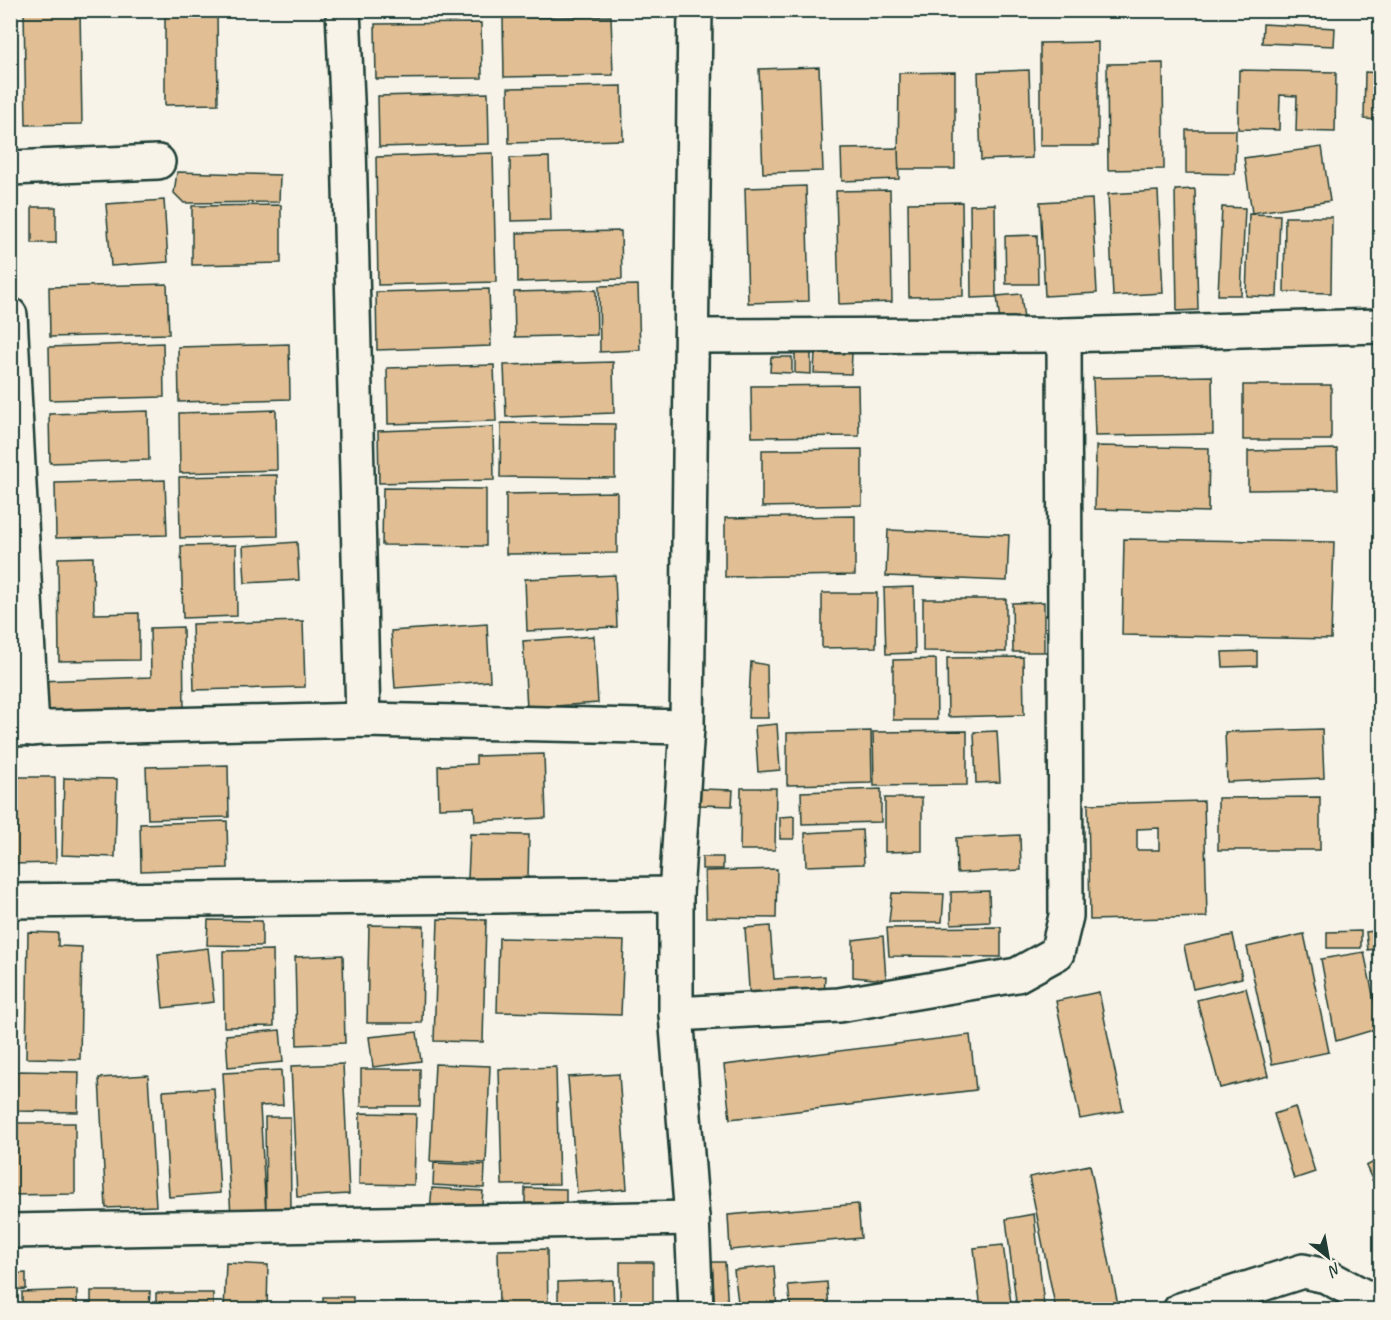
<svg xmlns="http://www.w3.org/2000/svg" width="1391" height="1320" font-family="Caveat,sans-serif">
	<rect width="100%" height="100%" fill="#f7f3e8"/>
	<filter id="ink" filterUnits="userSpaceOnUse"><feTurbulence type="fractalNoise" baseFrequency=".0167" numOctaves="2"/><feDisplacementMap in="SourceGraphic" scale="12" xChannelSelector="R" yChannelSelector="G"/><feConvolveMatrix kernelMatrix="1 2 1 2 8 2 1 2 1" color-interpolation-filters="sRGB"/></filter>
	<g filter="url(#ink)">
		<!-- building -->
		<g fill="#e1be93" stroke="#1f3d34" stroke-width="1.5" fill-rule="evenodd">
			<polygon points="24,10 80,10 82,124 26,125"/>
			<polygon points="165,10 217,10 218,104 165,105"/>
			<polygon points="516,10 601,10 601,11 516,13"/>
			<polygon points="611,16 613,75 504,77 503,18"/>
			<polygon points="481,23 482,78 376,79 375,24"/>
			<polygon points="1263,24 1335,28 1334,46 1262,43"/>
			<polygon points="1098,42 1098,146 1040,146 1040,43"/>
			<polygon points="1163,63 1164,169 1108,170 1107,64"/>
			<polygon points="819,67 823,171 763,173 759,69"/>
			<polygon points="1029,70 1032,158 981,160 978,72"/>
			<polygon points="1239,70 1336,72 1335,132 1296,131 1297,96 1280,95 1279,130 1238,129"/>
			<polygon points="955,72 955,169 898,169 899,73"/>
			<polygon points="1365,72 1380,73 1380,120 1364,119"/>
			<polygon points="622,86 623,140 509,143 508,88"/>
			<polygon points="488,93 489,144 379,147 378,96"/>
			<polygon points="1186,130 1236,130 1235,174 1186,173"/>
			<polygon points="1322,147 1330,201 1252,213 1244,158"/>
			<polygon points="898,148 899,179 842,181 841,149"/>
			<polygon points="493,153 496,282 378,285 376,157"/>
			<polygon points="549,157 551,220 511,221 510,158"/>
			<polygon points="177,172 280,175 279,202 184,203 174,193"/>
			<polygon points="806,186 809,301 748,303 745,188"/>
			<polygon points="1195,189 1198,310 1177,311 1175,190"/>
			<polygon points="890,190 892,302 839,304 836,191"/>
			<polygon points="1158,191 1163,293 1113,296 1108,194"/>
			<polygon points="1092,199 1097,293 1045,296 1040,202"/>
			<polygon points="164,200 168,262 111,266 106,204"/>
			<polygon points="962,202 963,296 909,297 908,203"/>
			<polygon points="995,204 996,297 971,298 970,205"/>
			<polygon points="281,205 281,263 192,265 192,206"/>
			<rect x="32" y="207" width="24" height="36"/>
			<polygon points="1222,207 1245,208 1241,295 1218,295"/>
			<polygon points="1249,214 1280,215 1277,297 1246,296"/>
			<polygon points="1285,217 1332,217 1331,293 1284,292"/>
			<polygon points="621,231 622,279 518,282 517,233"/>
			<polygon points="1037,235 1038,284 1006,284 1005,236"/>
			<polygon points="167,284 169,334 50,337 49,287"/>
			<polygon points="638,285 640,350 600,352 599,286"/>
			<polygon points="489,289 491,346 377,350 376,292"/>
			<polygon points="596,290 597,335 515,337 514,292"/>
			<polygon points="1021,294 1024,320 1000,323 997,296"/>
			<polygon points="163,343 164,397 50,400 49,347"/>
			<polygon points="289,344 290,399 179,402 178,347"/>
			<polygon points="815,352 852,353 851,374 814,373"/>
			<polygon points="795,353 811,353 811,374 795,373"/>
			<polygon points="771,357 792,357 792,373 770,372"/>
			<polygon points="613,362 614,413 506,417 504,365"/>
			<polygon points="494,365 496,421 388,424 387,368"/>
			<polygon points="1212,376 1213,434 1095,436 1093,378"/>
			<polygon points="858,385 859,436 752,437 751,386"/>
			<rect x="1243" y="385" width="88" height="55"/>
			<polygon points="276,410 277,470 180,473 179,413"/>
			<polygon points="148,411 149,460 50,463 49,414"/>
			<polygon points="501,423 615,424 615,478 500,477"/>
			<polygon points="493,427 494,480 379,483 378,431"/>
			<polygon points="1096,446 1209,448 1208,512 1095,509"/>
			<polygon points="862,449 862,505 762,507 762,450"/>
			<polygon points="1337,449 1338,489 1248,490 1248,451"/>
			<polygon points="277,475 278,536 180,538 179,477"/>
			<polygon points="165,480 167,535 56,538 55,483"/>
			<polygon points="383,488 486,489 486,546 382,545"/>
			<polygon points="617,492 617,553 506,554 506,494"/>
			<polygon points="855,516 855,575 725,577 725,518"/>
			<polygon points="888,530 1009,535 1007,581 886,576"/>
			<polygon points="1124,539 1334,542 1331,639 1122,635"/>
			<polygon points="297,542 299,580 245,583 243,546"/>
			<polygon points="236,545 237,616 183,618 181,546"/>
			<polygon points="93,557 94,614 139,613 139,660 59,661 58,558"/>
			<polygon points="615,575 617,627 527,631 525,579"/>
			<polygon points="914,587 915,653 886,654 884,588"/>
			<polygon points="822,593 877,593 876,647 822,648"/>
			<polygon points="923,599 1006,599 1006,652 923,651"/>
			<polygon points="1044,602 1044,652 1013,652 1012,603"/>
			<polygon points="303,621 305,687 194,690 192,624"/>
			<polygon points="487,624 490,681 395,688 391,631"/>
			<polygon points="183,627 184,713 64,711 39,712 38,681 151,677 150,628"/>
			<polygon points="594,636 598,703 527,708 523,641"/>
			<polygon points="1257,651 1257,666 1223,667 1222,652"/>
			<polygon points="1023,657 1024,715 948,717 947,658"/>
			<polygon points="936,659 937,720 893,720 893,660"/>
			<polygon points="751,662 767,665 768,718 748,718"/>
			<polygon points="777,724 780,770 758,772 755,726"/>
			<polygon points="1322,729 1324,778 1227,782 1225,732"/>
			<polygon points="871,731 872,783 787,785 787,733"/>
			<polygon points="967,731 967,785 874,786 873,732"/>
			<polygon points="997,731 1000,782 976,783 974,732"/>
			<polygon points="544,754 546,818 475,821 474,807 439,808 438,766 476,764 476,756"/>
			<polygon points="228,765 229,817 148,819 146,767"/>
			<polygon points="10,777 55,777 56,863 10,864"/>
			<polygon points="64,778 117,779 115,857 62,855"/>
			<polygon points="741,788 776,788 775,850 740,850"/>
			<polygon points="701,789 733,790 732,806 700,805"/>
			<polygon points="881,789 881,822 802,824 801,792"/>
			<polygon points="1320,797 1320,850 1218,850 1218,798"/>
			<polygon points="885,798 922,798 922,851 885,852"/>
			<path d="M1204 801 1207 917 1090 920 1088 804ZM1159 828V850H1137V829Z"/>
			<polygon points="794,816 794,839 780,839 780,817"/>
			<polygon points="227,821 228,868 141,871 140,824"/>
			<polygon points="862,830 864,864 806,866 805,833"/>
			<polygon points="470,834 529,835 528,881 468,879"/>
			<polygon points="1020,835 1021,870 957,873 956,838"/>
			<rect x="702" y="857" width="21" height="12"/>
			<polygon points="777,869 776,918 706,917 705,871"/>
			<polygon points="989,891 990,922 951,924 951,892"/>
			<polygon points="892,893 944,894 942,922 889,922"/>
			<polygon points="438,919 486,920 483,1042 434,1041"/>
			<polygon points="208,920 262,921 262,946 207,945"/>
			<polygon points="369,925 424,926 422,1023 367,1023"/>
			<polygon points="770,926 774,979 825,976 824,1000 750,1003 745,928"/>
			<polygon points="1001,927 1001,957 889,956 887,928"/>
			<polygon points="1361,931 1361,948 1327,948 1327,932"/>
			<polygon points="1374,931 1375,949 1368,950 1366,932"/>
			<polygon points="28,932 58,933 58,946 82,947 80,1059 26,1058"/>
			<polygon points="1304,934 1329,1052 1272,1064 1247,947"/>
			<polygon points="1233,935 1242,978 1193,989 1184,946"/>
			<polygon points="883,936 886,980 853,977 853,940"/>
			<polygon points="499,938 624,941 621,1015 497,1012"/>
			<polygon points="208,948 214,1002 163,1008 158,954"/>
			<polygon points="273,950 274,1026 224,1027 223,951"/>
			<polygon points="1364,952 1380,1028 1336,1041 1321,959"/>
			<polygon points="343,955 345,1043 297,1045 295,957"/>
			<polygon points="1246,988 1268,1076 1220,1088 1197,1000"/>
			<polygon points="1099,992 1123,1111 1080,1119 1056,1001"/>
			<polygon points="10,999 16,1068 10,1068"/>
			<polygon points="280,1030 283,1062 228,1067 226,1035"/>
			<polygon points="417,1032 421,1061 373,1067 369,1037"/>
			<polygon points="970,1035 976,1090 730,1119 724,1065"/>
			<polygon points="343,1064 349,1194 297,1197 291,1066"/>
			<polygon points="435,1064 490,1066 486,1163 430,1161"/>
			<polygon points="556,1067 559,1184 502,1185 499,1069"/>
			<rect x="361" y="1069" width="59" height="37"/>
			<polygon points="281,1070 283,1105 260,1106 266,1215 231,1217 223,1073"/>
			<polygon points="16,1071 79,1072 78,1112 15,1111"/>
			<polygon points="619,1074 627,1189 577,1193 568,1077"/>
			<polygon points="148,1075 156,1206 106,1208 99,1078"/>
			<polygon points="214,1088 220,1193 169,1197 163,1091"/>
			<polygon points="1295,1107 1315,1172 1294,1179 1274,1114"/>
			<polygon points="360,1113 416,1114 414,1185 359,1184"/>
			<polygon points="265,1117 290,1117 291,1210 266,1210"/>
			<polygon points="10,1123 75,1123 75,1194 10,1195"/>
			<polygon points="1380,1159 1380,1197 1366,1166"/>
			<polygon points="434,1163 485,1165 484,1188 433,1185"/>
			<polygon points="1090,1165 1119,1310 1056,1310 1029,1177"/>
			<polygon points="432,1188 483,1191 481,1215 430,1211"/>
			<polygon points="525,1188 566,1189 566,1207 525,1208"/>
			<polygon points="858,1204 861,1238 730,1250 728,1215"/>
			<polygon points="1034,1214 1044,1306 1051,1308 1051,1310 1017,1310 1006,1219"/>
			<polygon points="1003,1245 1012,1310 981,1310 974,1248"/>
			<polygon points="547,1249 548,1310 499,1310 498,1250"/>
			<rect x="620" y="1262" width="33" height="48"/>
			<polygon points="712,1262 725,1262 728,1310 715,1310"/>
			<polygon points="226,1263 268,1265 267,1310 224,1310"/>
			<polygon points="774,1266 777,1310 739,1310 734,1270"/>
			<polygon points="26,1273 26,1289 10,1290 10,1274"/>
			<polygon points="613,1280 614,1310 558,1310 558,1282"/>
			<polygon points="827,1282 829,1310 791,1310 788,1285"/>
			<polygon points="77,1290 77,1310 22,1310 22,1292"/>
			<polygon points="91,1291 150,1291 149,1310 91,1310"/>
			<rect x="156" y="1293" width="57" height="17"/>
			<rect x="323" y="1297" width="30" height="13"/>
			<polygon points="382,1305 420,1309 420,1310 381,1310"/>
			<rect x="425" y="1306" width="56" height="4"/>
		</g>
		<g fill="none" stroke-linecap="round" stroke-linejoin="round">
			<!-- minor casing -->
			<g stroke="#1f3d34" stroke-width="38">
				<g id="minor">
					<polyline points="343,10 349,145 363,720"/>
					<polyline points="695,10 687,727 676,894 676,1014 692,1218 696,1310"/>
					<polyline points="10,168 158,162"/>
					<polyline points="10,315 32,729"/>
					<polyline points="692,336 1064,335 1380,326"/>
					<polyline points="10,729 363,720 687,727"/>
					<polyline points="10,901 676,894"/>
					<polyline points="676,1014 839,1005 1017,975 1057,953 1066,916 1064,335"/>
					<polyline points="10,1231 692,1218"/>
					<polyline points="1180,1310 1303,1271 1326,1276 1380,1305"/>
				</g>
			</g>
			<!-- minor -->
			<use href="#minor" stroke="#f7f3e8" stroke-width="33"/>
		</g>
	</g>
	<!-- margin -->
	<rect width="1391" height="1320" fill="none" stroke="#f7f3e8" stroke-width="36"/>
	<rect x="18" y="18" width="1355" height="1284" fill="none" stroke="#1f3d34" stroke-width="2" filter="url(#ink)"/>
	<!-- north arrow -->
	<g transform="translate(1328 1257) rotate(149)" stroke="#f7f3e8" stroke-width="4.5" paint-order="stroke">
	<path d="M0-4.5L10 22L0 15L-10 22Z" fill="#1f3d34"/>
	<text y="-9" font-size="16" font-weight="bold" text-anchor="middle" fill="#1f3d34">N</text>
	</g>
</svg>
